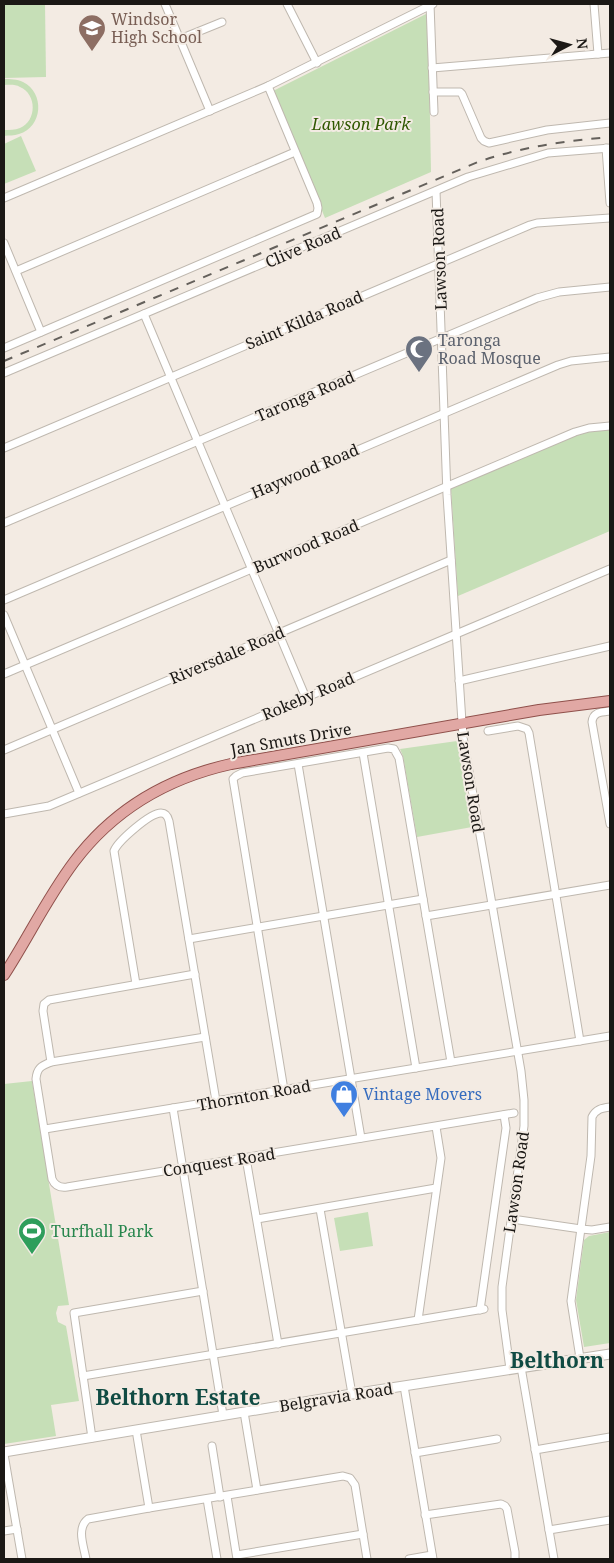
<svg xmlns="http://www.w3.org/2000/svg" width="614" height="1563" font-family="'Noto Serif',serif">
	<rect width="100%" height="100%" fill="#f3ebe3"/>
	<!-- green -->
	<g fill="#c6dfb7">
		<polygon points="45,4 46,77 4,78 4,5"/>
		<polygon points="428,13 431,172 325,218 273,91"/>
		<path d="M4 79C10 79 17 79 23 82 45 93 43 127 19 134 14 136 9 135 4 136V130C9 130 15 130 20 128 37 121 37 94 20 87 15 84 9 85 4 85Z"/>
		<polygon points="21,136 36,171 4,184 4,144"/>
		<polygon points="610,429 610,531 458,596 451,489 452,487 577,434 585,432"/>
		<polygon points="457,741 472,827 417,837 403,756 400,749"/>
		<polygon points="32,1081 69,1305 58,1306 56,1313 58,1322 66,1326 79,1401 51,1405 56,1436 4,1444 4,1084"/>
		<polygon points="368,1212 373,1246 340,1251 334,1218"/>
		<polygon points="610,1232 610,1343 584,1347 576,1300 584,1240 589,1236"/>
	</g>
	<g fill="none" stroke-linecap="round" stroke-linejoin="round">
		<!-- street casing -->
		<g stroke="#bfb8af" stroke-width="9">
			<g id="street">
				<polyline points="165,4 210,111"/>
				<polyline points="287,4 317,63"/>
				<polyline points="430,4 434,112"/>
				<polyline points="594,4 598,54"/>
				<polyline points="180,39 222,22"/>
				<polyline points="432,68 610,53"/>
				<polyline points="433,92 460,92 462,94 481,138 484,141 489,143 547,130 610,123"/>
				<polyline points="606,148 610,203"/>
				<polyline points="436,191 447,495 463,737 521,1071 524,1100 524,1126 502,1287 502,1310 510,1369"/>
				<polyline points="4,198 268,86 433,4"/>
				<polyline points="4,243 41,332"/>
				<polyline points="16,271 295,152"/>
				<polyline points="144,314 306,698"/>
				<polyline points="4,348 317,214 318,208 317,203 268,86"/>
				<polyline points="4,373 468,177 548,153 610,148"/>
				<polyline points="4,448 530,225 537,223 610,218"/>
				<polyline points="4,523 537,298 559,292 610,287"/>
				<polyline points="4,600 558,365 571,361 610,357"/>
				<polyline points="4,615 79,793"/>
				<polyline points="4,674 575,432 589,428 610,426"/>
				<polyline points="459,681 610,646"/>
				<path d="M610 711C601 712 593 712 592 722L610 824"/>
				<polyline points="488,731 518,726 527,729 529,733 580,1041"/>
				<polyline points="4,750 451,560"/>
				<polyline points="363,753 416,1068"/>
				<polyline points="298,764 361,1138"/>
				<polyline points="4,814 49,806 610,569"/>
				<polyline points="426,916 610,885"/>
				<polyline points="189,939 423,899"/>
				<path d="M136 984 114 851C118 841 150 813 161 813 166 813 168 817 169 821L216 1101"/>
				<path d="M205 1037 51 1062C41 1066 37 1068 36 1079L52 1179C55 1186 60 1188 67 1187L514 1113"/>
				<polyline points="51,1062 43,1011 44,1004 49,1000 195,974"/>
				<polyline points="284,1090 233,779 236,776 242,773 388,748 394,749 399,758 451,1062"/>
				<polyline points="173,1108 223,1415"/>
				<polyline points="45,1129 610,1036"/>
				<polyline points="246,1158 278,1344"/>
				<polyline points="320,1209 352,1394"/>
				<polyline points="257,1219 436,1188"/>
				<polyline points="512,1219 581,1229 592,1230 610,1227"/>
				<polyline points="480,1310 506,1128 504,1115"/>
				<polyline points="418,1320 441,1158 436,1127"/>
				<path d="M580 1358 571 1301 591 1156 592 1117C596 1109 602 1108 610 1107"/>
				<polyline points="521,1367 554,1559"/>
				<polyline points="83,1376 484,1309"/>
				<polyline points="404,1386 433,1559"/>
				<polyline points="244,1412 257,1490"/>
				<polyline points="136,1430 149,1508"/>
				<polyline points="92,1438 74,1313 203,1291"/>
				<polyline points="212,1446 220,1497"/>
				<polyline points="535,1450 610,1437"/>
				<polyline points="415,1453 497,1439"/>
				<polyline points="4,1454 22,1559"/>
				<polyline points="227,1496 237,1559"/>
				<polyline points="207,1499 217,1559"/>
				<polyline points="425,1515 501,1504 505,1506 507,1509 515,1552 515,1559"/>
				<polyline points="549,1530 610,1520"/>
				<polyline points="4,1531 17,1529"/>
				<polyline points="237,1555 363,1534"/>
				<path d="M86 1559C84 1547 76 1528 88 1519L149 1508 343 1476 350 1478 355 1485 367 1559"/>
				<polyline points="409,1559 432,1555"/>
			</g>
		</g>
		<!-- secondary casing -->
		<g stroke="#bfb8af" stroke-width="11">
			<polyline id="secondary" points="4,1452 352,1394 610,1354"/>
		</g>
		<!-- primary casing -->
		<g stroke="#8f504b" stroke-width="12">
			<path id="primary" d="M4 975C28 938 47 898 74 862 113 810 168 778 231 764L539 710 610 701"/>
		</g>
		<!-- street -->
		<use href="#street" stroke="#fff" stroke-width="7"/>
		<!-- secondary -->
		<use href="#secondary" stroke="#fff" stroke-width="9"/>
		<!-- primary -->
		<use href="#primary" stroke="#e1a8a4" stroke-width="10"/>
		<!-- rail -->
		<path stroke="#64605b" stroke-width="2" stroke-dasharray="9 9" stroke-linecap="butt" d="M4 361 478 162C521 147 565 141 610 137"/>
	</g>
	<!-- icons -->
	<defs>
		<g id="school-pin" transform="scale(1.4375)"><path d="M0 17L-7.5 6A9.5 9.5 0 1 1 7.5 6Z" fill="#8d6e63" stroke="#f3ebe3"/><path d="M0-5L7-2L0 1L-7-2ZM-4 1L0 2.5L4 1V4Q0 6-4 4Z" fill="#fff"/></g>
		<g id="mosque-pin" transform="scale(1.4375)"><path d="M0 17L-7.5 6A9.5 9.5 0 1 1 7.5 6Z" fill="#6b7280" stroke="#f3ebe3"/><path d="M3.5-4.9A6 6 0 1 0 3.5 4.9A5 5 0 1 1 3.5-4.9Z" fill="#fff"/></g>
		<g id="shop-pin" transform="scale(1.4375)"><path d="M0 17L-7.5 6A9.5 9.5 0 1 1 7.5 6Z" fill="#3f7fe0" stroke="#f3ebe3"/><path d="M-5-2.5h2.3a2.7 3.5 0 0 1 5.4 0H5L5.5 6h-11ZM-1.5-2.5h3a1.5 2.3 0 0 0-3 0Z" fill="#fff"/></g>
		<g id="stadium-pin" transform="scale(1.4375)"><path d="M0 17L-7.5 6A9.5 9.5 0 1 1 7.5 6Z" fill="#2e9e5b" stroke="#f3ebe3"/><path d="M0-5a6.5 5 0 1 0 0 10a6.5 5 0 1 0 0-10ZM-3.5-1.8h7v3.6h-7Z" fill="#fff"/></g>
	</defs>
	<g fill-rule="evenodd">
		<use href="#school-pin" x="92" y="28"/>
		<use href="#mosque-pin" x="419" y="349"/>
		<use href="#shop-pin" x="344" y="1094"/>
		<use href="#stadium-pin" x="32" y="1231"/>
	</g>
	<g text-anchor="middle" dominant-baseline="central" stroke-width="4" stroke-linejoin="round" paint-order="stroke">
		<!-- education labels -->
		<g font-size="16" fill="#785e54" stroke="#f3ebe3" text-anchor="start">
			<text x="111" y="19">Windsor<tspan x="111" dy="18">High School</tspan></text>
		</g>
		<!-- park labels -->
		<g font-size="16" font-style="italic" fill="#2f5801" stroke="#f3ebe3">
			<text x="361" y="124">Lawson Park</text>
		</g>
		<!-- street labels -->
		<g font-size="16" fill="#1b1815" stroke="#f3ebe3">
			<text transform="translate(303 247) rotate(-23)">Clive Road</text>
			<text transform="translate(439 259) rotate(-92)">Lawson Road</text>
			<text transform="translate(304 320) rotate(-23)">Saint Kilda Road</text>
			<text transform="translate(305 396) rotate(-23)">Taronga Road</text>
			<text transform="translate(305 471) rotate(-23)">Haywood Road</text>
			<text transform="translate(306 546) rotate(-23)">Burwood Road</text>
			<text transform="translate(227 655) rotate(-23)">Riversdale Road</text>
			<text transform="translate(308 696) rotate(-23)">Rokeby Road</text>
			<text transform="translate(291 739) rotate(-10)">Jan Smuts Drive</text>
			<text transform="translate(471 782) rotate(81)">Lawson Road</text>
			<text transform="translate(254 1095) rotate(-10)">Thornton Road</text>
			<text transform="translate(219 1162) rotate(-9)">Conquest Road</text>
			<text transform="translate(516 1182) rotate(-82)">Lawson Road</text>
			<text transform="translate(336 1397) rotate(-9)">Belgravia Road</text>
		</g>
		<!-- worship labels -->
		<g font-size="16" fill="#5b616d" stroke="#f3ebe3" text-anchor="start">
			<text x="438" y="340">Taronga<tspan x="438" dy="18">Road Mosque</tspan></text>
		</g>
		<!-- shop labels -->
		<g font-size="16" fill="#366cbe" stroke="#f3ebe3" text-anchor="start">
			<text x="363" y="1094">Vintage Movers</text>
		</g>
		<!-- leisure labels -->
		<g font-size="16" fill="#27864d" stroke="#f3ebe3" text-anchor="start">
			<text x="51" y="1231">Turfhall Park</text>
		</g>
		<!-- district labels -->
		<g font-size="21" font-weight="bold" fill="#104b43" stroke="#f3ebe3">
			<text x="557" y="1360">Belthorn</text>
			<text x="178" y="1397">Belthorn Estate</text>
		</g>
	</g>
	<!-- border -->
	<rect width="614" height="1563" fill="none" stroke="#1b1815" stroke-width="10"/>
	<!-- north arrow -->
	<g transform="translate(569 45) rotate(84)" stroke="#f3ebe3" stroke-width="4" paint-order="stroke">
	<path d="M0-4L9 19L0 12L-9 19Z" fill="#1b1815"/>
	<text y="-8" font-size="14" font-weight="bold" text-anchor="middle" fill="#1b1815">N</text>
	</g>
</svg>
